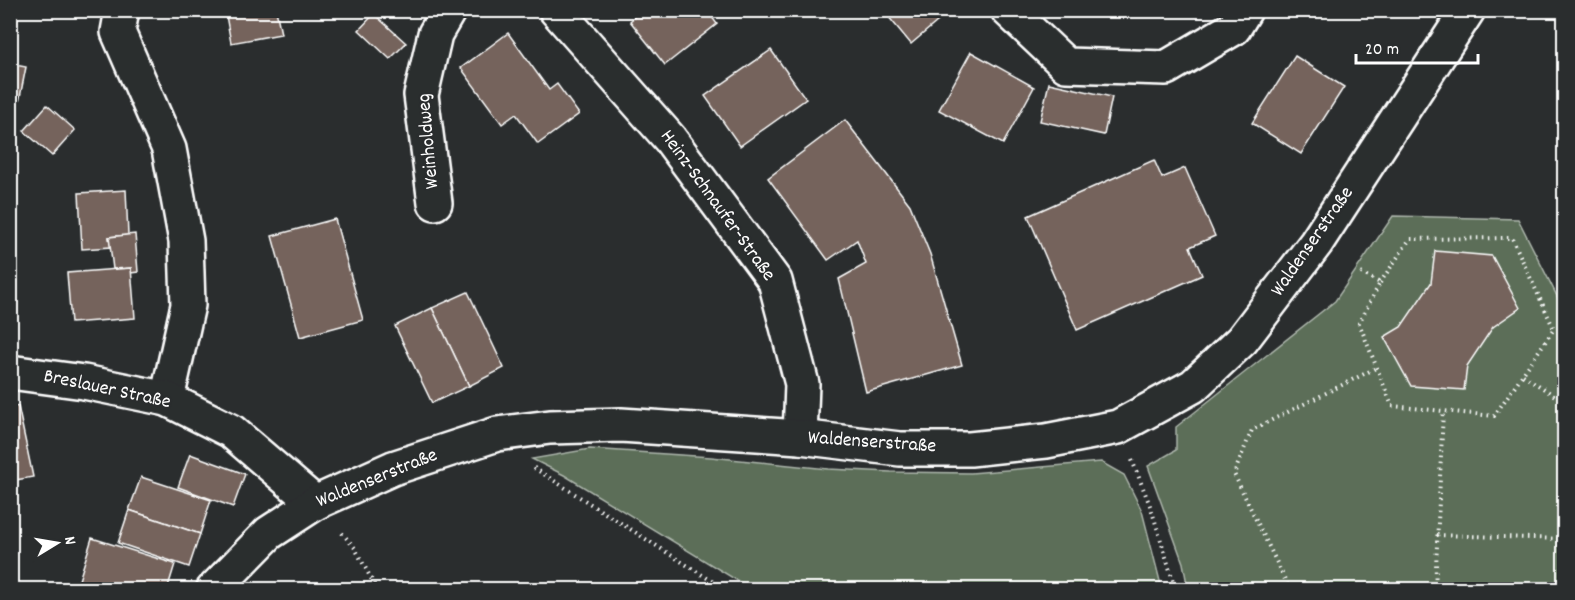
<svg xmlns="http://www.w3.org/2000/svg" width="1575" height="600" font-family="Dekko,sans-serif">
	<rect width="100%" height="100%" fill="#2a2d2e"/>
	<filter id="ink" filterUnits="userSpaceOnUse"><feTurbulence type="fractalNoise" baseFrequency=".0167" numOctaves="2"/><feDisplacementMap in="SourceGraphic" scale="12" xChannelSelector="R" yChannelSelector="G"/><feConvolveMatrix kernelMatrix="1 2 1 2 8 2 1 2 1" color-interpolation-filters="sRGB"/></filter>
	<g filter="url(#ink)">
		<!-- green -->
		<g fill="#5b6e58" stroke="#adb6ac" stroke-width="1.5">
			<polygon points="1393,216 1518,219 1564,310 1564,589 1188,589 1183,563 1148,466 1176,450 1176,427 1335,301"/>
			<polygon points="590,449 711,457 828,469 891,472 971,473 1101,462 1124,475 1142,511 1162,589 751,589 564,475 532,459"/>
		</g>
		<!-- building -->
		<g fill="#74635b" stroke="#fff" stroke-width="1.5">
			<polygon points="225,10 276,10 281,34 231,43"/>
			<polygon points="642,10 707,10 717,24 665,65 630,21"/>
			<polygon points="883,10 951,10 911,44"/>
			<polygon points="1133,10 1167,10 1134,16"/>
			<polygon points="374,14 406,43 390,59 359,30"/>
			<polygon points="508,33 549,90 557,84 579,114 538,144 516,114 502,124 461,68"/>
			<polygon points="771,50 806,99 740,146 705,96"/>
			<polygon points="971,52 1034,87 1003,144 939,110"/>
			<polygon points="1295,56 1344,87 1301,154 1252,123"/>
			<polygon points="10,64 26,67 18,107 10,105"/>
			<polygon points="1049,83 1112,97 1104,135 1040,121"/>
			<polygon points="47,105 75,130 52,156 24,131"/>
			<polygon points="845,120 910,205 930,254 962,365 866,392 839,279 866,264 857,240 828,260 768,178"/>
			<polygon points="1154,160 1162,178 1185,168 1215,236 1190,247 1202,275 1077,330 1028,216"/>
			<polygon points="126,190 128,235 109,237 111,247 82,249 79,193"/>
			<polygon points="335,219 363,320 300,337 272,236"/>
			<polygon points="135,234 138,272 131,273 131,268 113,269 109,237"/>
			<polygon points="1435,251 1492,256 1520,308 1493,327 1467,366 1464,390 1411,386 1384,337 1401,327 1431,283"/>
			<polygon points="131,268 135,318 71,323 67,273"/>
			<polygon points="468,292 504,368 469,386 432,308"/>
			<polygon points="432,308 469,386 432,403 395,326"/>
			<polygon points="18,406 33,477 10,481 10,408"/>
			<polygon points="190,454 245,474 233,507 178,487"/>
			<polygon points="141,477 211,500 200,534 129,510"/>
			<polygon points="129,510 200,534 189,567 118,543"/>
			<polygon points="92,538 175,564 167,590 76,590"/>
		</g>
		<g fill="none" stroke-linecap="round" stroke-linejoin="round">
			<!-- minor casing -->
			<g stroke="#fff" stroke-width="38">
				<g id="minor">
					<polyline points="122,10 118,32 169,149 186,241 188,305 167,399"/>
					<polyline points="556,10 670,139 775,281 802,384 800,437"/>
					<polyline points="1008,10 1066,65 1166,68 1234,28 1245,10"/>
					<polyline points="435,203 421,95 435,34 449,10"/>
					<polyline points="10,372 84,382 167,399 231,431 315,503"/>
					<polyline points="213,590 269,533 315,503 393,468 497,434 550,427 621,425 800,437 900,449 970,449 1046,441 1118,427 1193,386 1242,340 1316,243 1468,10"/>
				</g>
			</g>
			<!-- path -->
			<g stroke="#fff" stroke-width="4" stroke-dasharray="1.5 4.5" stroke-linecap="butt">
				<polyline points="1361,273 1380,283 1359,323 1392,406 1494,416 1554,329 1512,238 1410,239 1380,283"/>
				<polyline points="1523,375 1564,402"/>
				<polyline points="1132,460 1151,508 1176,590"/>
				<polyline points="534,468 726,590"/>
				<polyline points="342,533 355,548 377,590"/>
				<polyline points="1437,535 1564,539"/>
				<polyline points="1290,590 1234,474 1252,430 1376,368"/>
				<polyline points="1435,590 1443,411"/>
			</g>
			<!-- minor -->
			<use href="#minor" stroke="#2a2d2e" stroke-width="33"/>
		</g>
	</g>
	<g text-anchor="middle" dominant-baseline="central" stroke-width="4.5" stroke-linejoin="round" paint-order="stroke">
		<!-- street labels -->
		<g font-size="20" fill="#fff" stroke="#2a2d2e">
			<text transform="translate(429 141) rotate(-95)">Weinholdweg</text>
			<text transform="translate(717 206) rotate(54)">Heinz-Schnaufer-Straße</text>
			<text transform="translate(1313 242) rotate(-55)">Waldenserstraße</text>
			<text transform="translate(107 390) rotate(12)">Breslauer Straße</text>
			<text transform="translate(872 443) rotate(4)">Waldenserstraße</text>
			<text transform="translate(377 479) rotate(-22)">Waldenserstraße</text>
		</g>
	</g>
	<!-- margin -->
	<rect width="1575" height="600" fill="none" stroke="#2a2d2e" stroke-width="36"/>
	<rect x="18" y="18" width="1539" height="564" fill="none" stroke="#fff" stroke-width="2" filter="url(#ink)"/>
	<!-- north arrow -->
	<g transform="translate(57 543) rotate(79)" stroke="#2a2d2e" stroke-width="4.5" paint-order="stroke">
	<path d="M0-4.5L10 22L0 15L-10 22Z" fill="#ffffff"/>
	<text y="-9" font-size="16" font-weight="bold" text-anchor="middle" fill="#ffffff">N</text>
	</g>
	<!-- scale -->
	<path d="M1356 54v9h122v-9" fill="none" stroke="#ffffff" stroke-width="3"/>
	<text x="1365" y="54" font-size="18" fill="#ffffff" stroke="#2a2d2e" stroke-width="4.5" paint-order="stroke">20 m</text>
</svg>
